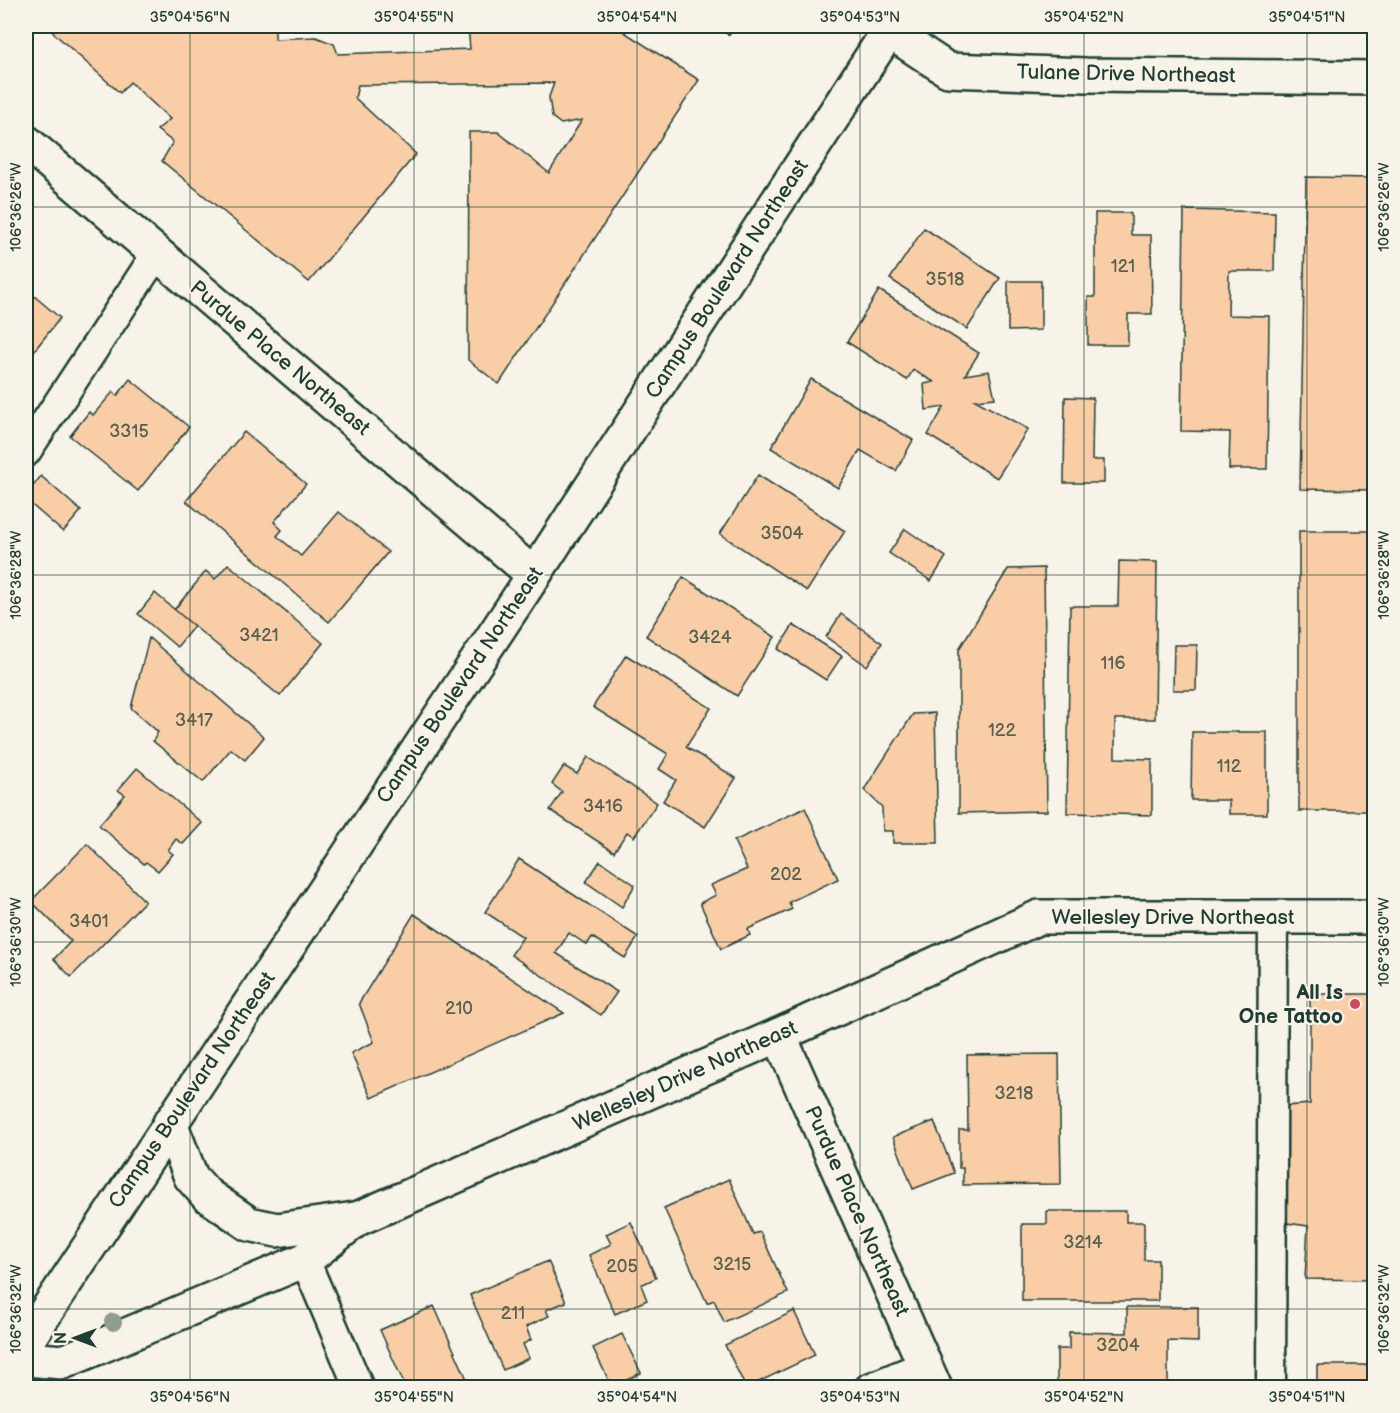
<svg xmlns="http://www.w3.org/2000/svg" width="1400" height="1413" font-family="'Balsamiq Sans',sans-serif">
	<rect width="100%" height="100%" fill="#f7f3e8"/>
	<filter id="ink" filterUnits="userSpaceOnUse"><feTurbulence type="fractalNoise" baseFrequency=".0167" numOctaves="2"/><feDisplacementMap in="SourceGraphic" scale="12" xChannelSelector="R" yChannelSelector="G"/><feConvolveMatrix kernelMatrix="1 2 1 2 8 2 1 2 1" color-interpolation-filters="sRGB"/></filter>
	<g filter="url(#ink)">
		<!-- building -->
		<g fill="#f9cea7" stroke="#1f3d34" stroke-width="1.5">
			<polygon points="46,26 275,26 275,39 316,37 334,44 338,54 470,49 468,26 615,26 699,80 499,384 468,360 469,132 498,132 549,173 582,120 561,124 552,117 549,97 554,83 358,85 355,98 416,154 309,282 162,161 173,142 157,130 170,119 130,82 120,93"/>
			<polygon points="714,26 735,26 729,35"/>
			<polygon points="1306,177 1374,178 1374,490 1300,489"/>
			<polygon points="1184,210 1275,212 1274,271 1229,271 1228,315 1269,316 1267,469 1229,469 1230,432 1181,431"/>
			<polygon points="1095,213 1131,213 1131,235 1151,235 1152,314 1128,314 1128,345 1088,345 1088,297 1095,297"/>
			<polygon points="924,228 1000,278 967,329 890,279"/>
			<polygon points="1008,281 1041,281 1041,330 1008,331"/>
			<polygon points="26,289 60,318 26,361"/>
			<polygon points="879,290 979,353 965,375 989,371 995,398 975,400 1028,429 997,478 928,435 944,407 926,410 924,384 934,382 913,370 907,380 847,342"/>
			<polygon points="130,379 189,427 138,491 70,436 89,412 93,415 113,392 117,396"/>
			<polygon points="811,379 913,440 896,471 860,450 838,488 771,448"/>
			<polygon points="1065,397 1093,398 1092,460 1104,460 1104,483 1064,483"/>
			<polygon points="244,432 306,484 274,522 282,530 277,536 301,556 339,512 388,552 329,622 186,501"/>
			<polygon points="758,475 845,531 807,591 720,534"/>
			<polygon points="41,476 81,511 63,532 26,500 26,495"/>
			<polygon points="905,529 946,557 931,581 889,553"/>
			<rect x="1299" y="531" width="75" height="280"/>
			<polygon points="1119,561 1157,562 1155,719 1115,719 1115,758 1152,759 1152,815 1067,813 1070,606 1118,606"/>
			<polygon points="228,564 323,643 280,696 174,610 206,571 215,579"/>
			<polygon points="1044,568 1047,811 959,813 959,649 1008,569"/>
			<polygon points="683,577 775,637 737,696 646,636"/>
			<polygon points="155,593 194,626 177,647 138,614"/>
			<polygon points="841,614 882,643 867,666 826,637"/>
			<polygon points="793,625 842,656 826,680 778,649"/>
			<polygon points="149,638 264,737 245,760 231,749 203,782 153,741 158,732 131,708"/>
			<polygon points="1174,645 1197,645 1196,690 1173,690"/>
			<polygon points="626,655 711,708 686,747 736,778 705,827 663,801 676,780 659,769 668,754 593,707"/>
			<polygon points="935,713 938,843 893,843 893,831 883,831 882,807 864,790 913,714"/>
			<polygon points="1192,732 1267,732 1267,814 1229,814 1229,800 1191,800"/>
			<polygon points="588,757 657,803 634,837 627,832 614,852 550,810 562,792 552,784 564,766 577,774"/>
			<polygon points="137,768 202,823 183,844 176,839 168,850 173,854 158,871 146,862 144,864 99,825 125,795 118,790"/>
			<polygon points="805,808 838,879 789,902 792,909 748,929 750,935 721,949 700,903 716,895 711,885 747,869 734,841"/>
			<polygon points="87,844 145,901 71,977 54,959 71,941 31,901"/>
			<polygon points="519,859 638,937 625,958 592,937 587,945 569,933 556,953 617,992 601,1015 511,955 523,937 485,912"/>
			<polygon points="600,861 635,885 622,907 586,882"/>
			<polygon points="414,914 564,1013 371,1098 351,1053 374,1042 359,1003"/>
			<polygon points="1310,994 1374,994 1374,1280 1305,1279 1308,1226 1287,1223 1286,1106 1310,1104"/>
			<polygon points="1059,1054 1061,1184 963,1185 963,1168 959,1168 959,1130 968,1130 967,1055"/>
			<polygon points="934,1121 954,1173 913,1189 893,1137"/>
			<polygon points="729,1179 753,1234 760,1232 788,1293 724,1322 714,1300 707,1303 664,1208"/>
			<polygon points="1047,1211 1126,1211 1126,1222 1144,1222 1144,1260 1158,1260 1158,1301 1022,1301 1022,1224 1047,1224"/>
			<polygon points="631,1222 656,1278 641,1285 647,1300 615,1314 589,1255 611,1244 606,1234"/>
			<polygon points="548,1261 566,1302 546,1310 549,1316 526,1327 531,1340 523,1344 529,1358 503,1370 470,1295"/>
			<polygon points="434,1306 471,1388 406,1388 380,1330"/>
			<polygon points="1127,1307 1198,1307 1198,1342 1168,1341 1168,1388 1057,1388 1057,1349 1069,1349 1069,1332 1127,1333"/>
			<polygon points="794,1311 815,1355 746,1388 725,1345"/>
			<polygon points="622,1334 641,1373 612,1387 593,1348"/>
			<rect x="1317" y="1365" width="57" height="23"/>
			<polygon points="266,1382 268,1388 255,1388"/>
		</g>
		<g fill="none" stroke-linecap="round" stroke-linejoin="round">
			<!-- lane casing -->
			<g stroke="#1f3d34" stroke-width="33">
				<g id="lane">
					<polyline points="26,452 157,253"/>
					<polyline points="305,1260 359,1388"/>
					<polyline points="869,1388 925,1365"/>
					<polyline points="1271,1388 1273,917"/>
				</g>
			</g>
			<!-- street casing -->
			<g stroke="#1f3d34" stroke-width="38">
				<g id="street">
					<polyline points="889,31 948,70 1086,75 1374,78"/>
					<polyline points="26,142 534,575"/>
					<polyline points="779,1035 935,1388"/>
					<polyline points="170,1123 191,1177 207,1195 249,1224 277,1230 355,1219"/>
					<polyline points="26,1359 63,1362 305,1260 357,1219 779,1035 1039,917 1374,917"/>
				</g>
			</g>
			<!-- secondary casing -->
			<g stroke="#1f3d34" stroke-width="38">
				<polyline id="secondary" points="26,1342 534,575 892,26"/>
			</g>
			<!-- lane -->
			<use href="#lane" stroke="#f7f3e8" stroke-width="28"/>
			<!-- street -->
			<use href="#street" stroke="#f7f3e8" stroke-width="33"/>
			<!-- secondary -->
			<use href="#secondary" stroke="#f7f3e8" stroke-width="33"/>
		</g>
		<!-- trees -->
		<circle fill="#8f9d8e" cx="113" cy="1322" r="9"/>
	</g>
	<!-- ticks -->
	<path fill="none" stroke="#1f3d34" stroke-width="1.5" stroke-opacity="0.45" d="M190 26V1388M414 26V1388M637 26V1388M860 26V1388M1084 26V1388M1307 26V1388M26 207H1374M26 575H1374M26 942H1374M26 1309H1374"/>
	<!-- markers -->
	<circle fill="#d1495b" stroke="#f7f3e8" stroke-width="2" cx="1355" cy="1004" r="6"/>
	<g text-anchor="middle" dominant-baseline="central" stroke-width="4.5" stroke-linejoin="round" paint-order="stroke">
		<!-- number labels -->
		<g font-size="18" fill="#566151">
			<text x="1123" y="266">121</text>
			<text x="945" y="279">3518</text>
			<text x="129" y="431">3315</text>
			<text x="782" y="533">3504</text>
			<text x="259" y="635">3421</text>
			<text x="710" y="637">3424</text>
			<text x="1113" y="663">116</text>
			<text x="194" y="720">3417</text>
			<text x="1002" y="730">122</text>
			<text x="1229" y="766">112</text>
			<text x="603" y="806">3416</text>
			<text x="786" y="874">202</text>
			<text x="89" y="921">3401</text>
			<text x="459" y="1008">210</text>
			<text x="1014" y="1093">3218</text>
			<text x="1083" y="1242">3214</text>
			<text x="732" y="1264">3215</text>
			<text x="622" y="1266">205</text>
			<text x="513" y="1313">211</text>
			<text x="1118" y="1345">3204</text>
		</g>
		<!-- street labels -->
		<g font-size="21" fill="#1f3d34" stroke="#f7f3e8">
			<text transform="translate(1126 74) rotate(1)">Tulane Drive Northeast</text>
			<text transform="translate(727 279) rotate(-57)">Campus Boulevard Northeast</text>
			<text transform="translate(280 358) rotate(40)">Purdue Place Northeast</text>
			<text transform="translate(460 685) rotate(-56)">Campus Boulevard Northeast</text>
			<text x="1173" y="917">Wellesley Drive Northeast</text>
			<text transform="translate(685 1076) rotate(-24)">Wellesley Drive Northeast</text>
			<text transform="translate(192 1090) rotate(-56)">Campus Boulevard Northeast</text>
			<text transform="translate(857 1211) rotate(66)">Purdue Place Northeast</text>
		</g>
		<!-- poi labels -->
		<g font-size="21" font-weight="bold" fill="#1f3d34" stroke="#f7f3e8" text-anchor="end">
			<text x="1343" y="992">All Is<tspan x="1343" dy="24">One Tattoo</tspan></text>
		</g>
	</g>
	<!-- margin -->
	<rect width="1400" height="1413" fill="none" stroke="#f7f3e8" stroke-width="66"/>
	<!-- north arrow -->
	<g transform="translate(75 1338) rotate(270)" stroke="#f7f3e8" stroke-width="4.5" paint-order="stroke">
	<path d="M0-4.5L10 22L0 15L-10 22Z" fill="#1f3d34"/>
	<text y="-9" font-size="16" font-weight="bold" text-anchor="middle" fill="#1f3d34">N</text>
	</g>
	<rect x="33" y="33" width="1334" height="1347" fill="none" stroke="#1f3d34" stroke-width="2"/>
	<g font-size="15" text-anchor="middle" fill="#1f3d34">
		<text x="190" y="22">35°04'56"N</text>
		<text x="414" y="22">35°04'55"N</text>
		<text x="637" y="22">35°04'54"N</text>
		<text x="860" y="22">35°04'53"N</text>
		<text x="1084" y="22">35°04'52"N</text>
		<text x="1307" y="22">35°04'51"N</text>
		<text transform="translate(1384 207) rotate(-90)" y="5">106°36'26"W</text>
		<text transform="translate(16 207) rotate(-90)" y="5">106°36'26"W</text>
		<text transform="translate(1384 575) rotate(-90)" y="5">106°36'28"W</text>
		<text transform="translate(16 575) rotate(-90)" y="5">106°36'28"W</text>
		<text transform="translate(1384 942) rotate(-90)" y="5">106°36'30"W</text>
		<text transform="translate(16 942) rotate(-90)" y="5">106°36'30"W</text>
		<text transform="translate(1384 1309) rotate(-90)" y="5">106°36'32"W</text>
		<text transform="translate(16 1309) rotate(-90)" y="5">106°36'32"W</text>
		<text x="190" y="1402">35°04'56"N</text>
		<text x="414" y="1402">35°04'55"N</text>
		<text x="637" y="1402">35°04'54"N</text>
		<text x="860" y="1402">35°04'53"N</text>
		<text x="1084" y="1402">35°04'52"N</text>
		<text x="1307" y="1402">35°04'51"N</text>
	</g>
</svg>
